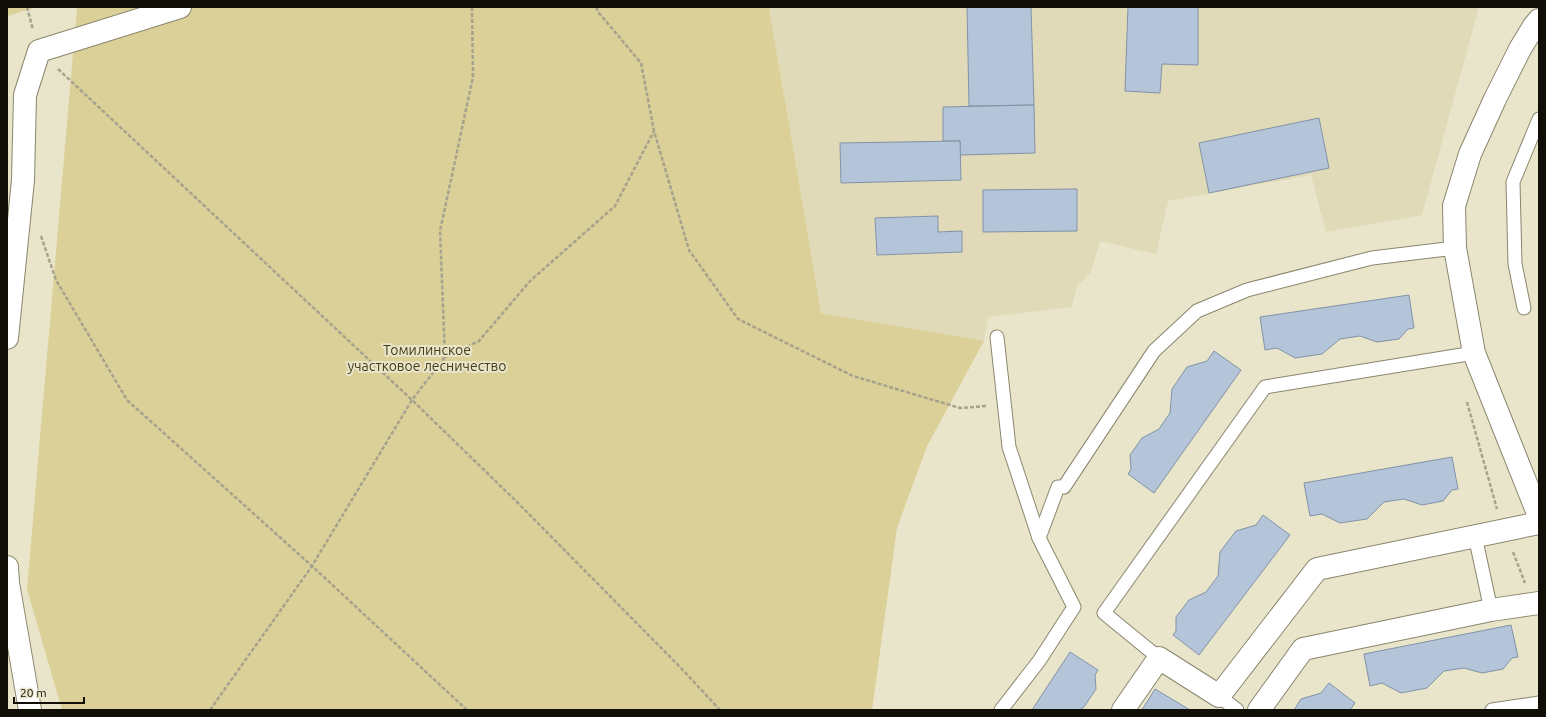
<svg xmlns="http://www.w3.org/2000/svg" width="1546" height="717" font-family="Ubuntu,sans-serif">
	<rect width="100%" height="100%" fill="#e9e5cb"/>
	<!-- built -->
	<polygon fill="#e0dab9" points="769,7 1479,7 1422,215 1326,232 1311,175 1168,201 1156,254 1100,241 1091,272 1077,286 1072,307 988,317 984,341 821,313"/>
	<!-- green -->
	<g fill="#dbd097">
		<polygon points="7,7 37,7 7,16"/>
		<polygon points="77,7 769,7 821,313 984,341 927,446 897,528 872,710 62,710 27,589"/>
	</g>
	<!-- building -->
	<g fill="#b4c5da" stroke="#8292a6">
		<polygon points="967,7 1031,7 1034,105 969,106"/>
		<polygon points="1128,7 1198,7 1198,65 1162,64 1160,93 1125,91"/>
		<polygon points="1034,105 1035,153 960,155 960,141 943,141 943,107"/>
		<polygon points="1319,118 1329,168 1209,193 1199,143"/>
		<polygon points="960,141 961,180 841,183 840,143"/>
		<polygon points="1077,189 1077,231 983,232 983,190"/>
		<polygon points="938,216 938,232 962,231 962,252 877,255 875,218"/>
		<polygon points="1409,295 1414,328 1408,329 1399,339 1377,342 1360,336 1340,339 1322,354 1295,358 1277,348 1265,350 1260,317"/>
		<polygon points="1214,351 1241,370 1154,493 1128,474 1131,469 1130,455 1142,438 1159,429 1170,413 1172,389 1187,367 1207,361"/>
		<polygon points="1452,457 1458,489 1452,490 1443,501 1422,505 1404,499 1384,502 1367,519 1340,523 1322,514 1310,516 1304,483"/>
		<polygon points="1263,515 1290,535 1199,655 1173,635 1176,631 1176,617 1189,600 1206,592 1218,576 1220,552 1236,531 1256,525"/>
		<polygon points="1511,625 1518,657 1512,658 1503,669 1482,673 1464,668 1444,671 1427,688 1401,693 1382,683 1370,686 1364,654"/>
		<polygon points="1070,652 1098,670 1095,675 1096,689 1084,707 1079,710 1032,710"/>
		<polygon points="1329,683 1355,703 1350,710 1294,710 1301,699 1321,693"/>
		<polygon points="1155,689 1190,710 1142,710"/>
	</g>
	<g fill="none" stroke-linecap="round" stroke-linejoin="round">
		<!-- lane casing -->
		<g stroke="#8a866e" stroke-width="15">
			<g id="lane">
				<polyline points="1524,308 1515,264 1513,182 1539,119"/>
				<polyline points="997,337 1009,447 1039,538 1074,607 1039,661 1001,710"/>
				<polyline points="1475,536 1491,610"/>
				<polyline points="1039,538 1058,487 1064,487 1154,351 1197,311 1247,290 1372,258 1455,248"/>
				<polyline points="1159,658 1104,613 1265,387 1474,353"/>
				<polyline points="1219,696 1237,710"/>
				<polyline points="1492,710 1539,703"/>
			</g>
		</g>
		<!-- street casing -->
		<g stroke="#8a866e" stroke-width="24">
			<g id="street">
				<polyline points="1539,20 1534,26 1520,49 1495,99 1470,154 1454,206 1455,248 1474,353 1539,516"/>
				<polyline points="7,338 23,180 25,95 39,51 180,7"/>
				<polyline points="7,567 8,583 30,710"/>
				<polyline points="1123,710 1159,658 1219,696 1317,569 1539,523"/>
				<polyline points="1259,710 1303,649 1491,610 1539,603"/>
			</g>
		</g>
		<!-- path -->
		<g stroke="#a6a28e" stroke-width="2.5" stroke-dasharray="4 2" stroke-linecap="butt">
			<polyline points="27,7 33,30"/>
			<polyline points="596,7 599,13 641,63 654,131 689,250 738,319 853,376 960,408 986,406"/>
			<polyline points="58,69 412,400 517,502 680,667 720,710"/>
			<polyline points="41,236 56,280 127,400 312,566 467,710"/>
			<polyline points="445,357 479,341 530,281 615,206 654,131"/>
			<polyline points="1467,402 1497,509"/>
			<polyline points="1513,552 1525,583"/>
			<polyline points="210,710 312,566 412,400 445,357 440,231 473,77 472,7"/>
		</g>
		<!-- lane -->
		<use href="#lane" stroke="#fff" stroke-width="13"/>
		<!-- street -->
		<use href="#street" stroke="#fff" stroke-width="22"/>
	</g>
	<g text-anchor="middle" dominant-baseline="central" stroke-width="4" stroke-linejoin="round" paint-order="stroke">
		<!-- park labels -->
		<g font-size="14" fill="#443d1a" stroke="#e9e5cb">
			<text x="427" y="350">Томилинское<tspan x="427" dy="16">участковое лесничество</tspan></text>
		</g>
	</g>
	<!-- border -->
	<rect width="1546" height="717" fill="none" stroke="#100e06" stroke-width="16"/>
	<!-- scale -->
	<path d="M14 697v6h70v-6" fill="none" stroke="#100e06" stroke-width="2"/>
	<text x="20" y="697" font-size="12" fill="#100e06" stroke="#e9e5cb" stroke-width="3" paint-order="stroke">20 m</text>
</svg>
